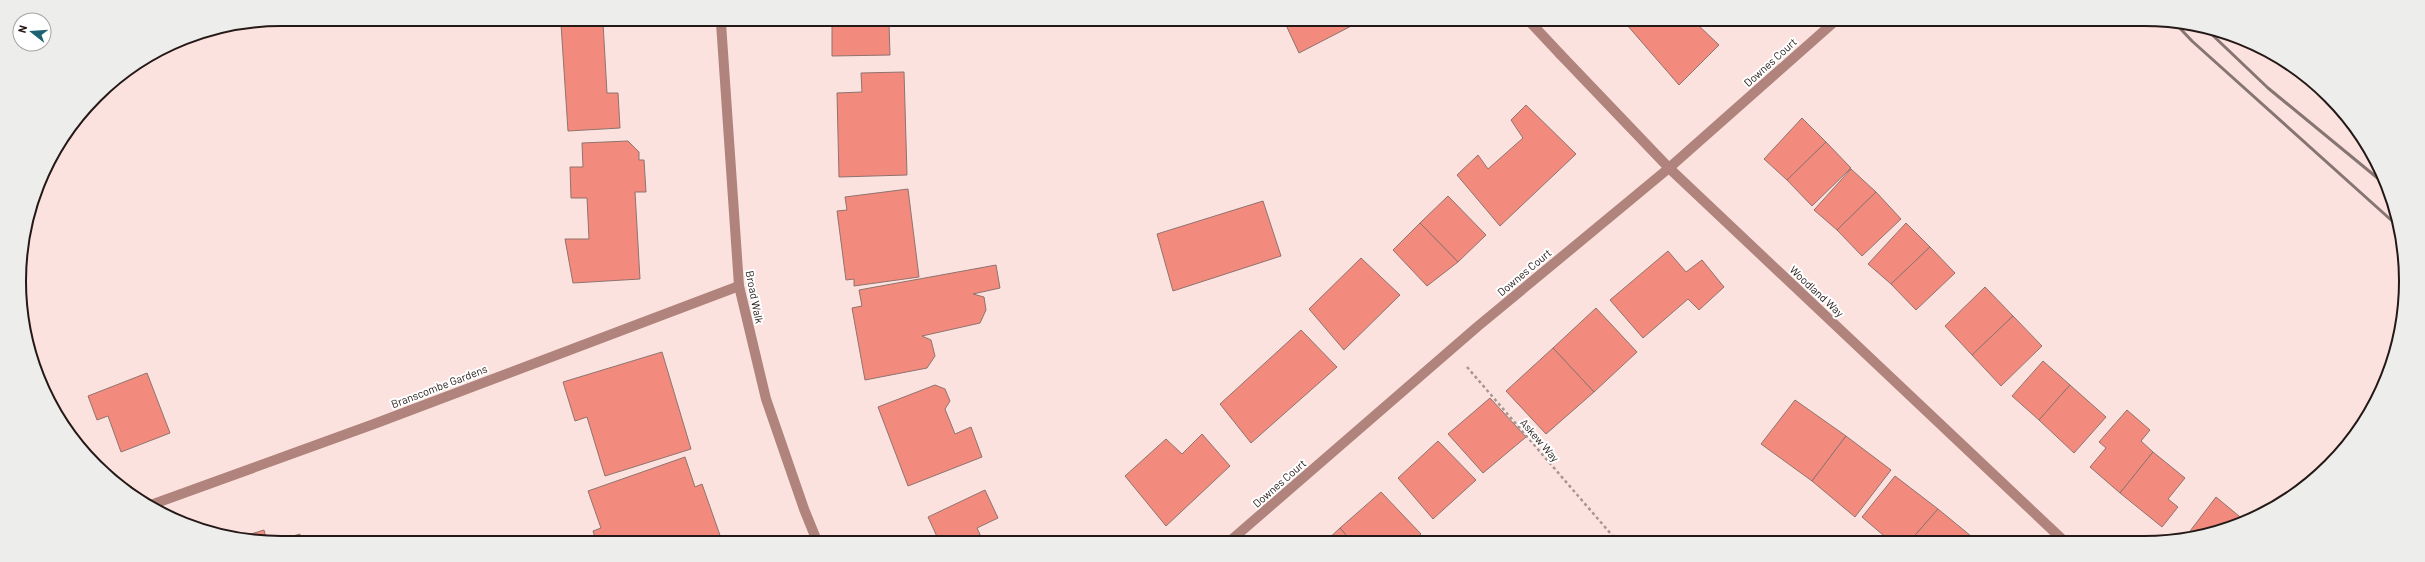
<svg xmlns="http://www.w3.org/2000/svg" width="2425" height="562" font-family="Barlow,sans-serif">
	<rect width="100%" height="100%" fill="#fce2de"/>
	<!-- building -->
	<g fill="#f28b7e" stroke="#8f736e">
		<polygon points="1359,22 1299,53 1285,23"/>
		<polygon points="1630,22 1695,22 1719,45 1679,85 1627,25"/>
		<polygon points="603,23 607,93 618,93 620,128 568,131 561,24"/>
		<polygon points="832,23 889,23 890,55 832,56"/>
		<polygon points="904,72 907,175 839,177 837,93 862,92 861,73"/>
		<polygon points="1526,105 1576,154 1500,226 1457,175 1478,155 1488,169 1523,138 1511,120"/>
		<polygon points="1802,118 1826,142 1787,180 1764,159"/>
		<polygon points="628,141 639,152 639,160 644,160 646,192 635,192 640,279 573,283 565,239 589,239 587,198 571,198 570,167 583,167 582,143"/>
		<polygon points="1826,142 1851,168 1812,206 1787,180"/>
		<polygon points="1851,169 1876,192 1837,230 1814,210"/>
		<polygon points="908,189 919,277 854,286 854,279 846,280 837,211 847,210 845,197"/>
		<polygon points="1876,192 1901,219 1862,256 1837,230"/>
		<polygon points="1448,196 1486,235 1458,262 1420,223"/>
		<polygon points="1263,201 1281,256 1173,291 1157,234"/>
		<polygon points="1420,223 1458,262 1427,286 1393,250"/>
		<polygon points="1906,223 1930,247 1891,284 1868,264"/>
		<polygon points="1930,247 1955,273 1916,310 1891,284"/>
		<polygon points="1668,251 1686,272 1702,260 1724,287 1699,310 1688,299 1643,338 1610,300"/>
		<polygon points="1361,258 1400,295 1344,350 1309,309"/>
		<polygon points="996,265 1000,288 973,294 984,297 986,310 980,323 922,336 931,340 935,356 927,368 865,380 852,308 862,306 859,290"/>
		<polygon points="1985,287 2013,316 1972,355 1945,326"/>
		<polygon points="1596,308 1637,352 1594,392 1553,348"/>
		<polygon points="2013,316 2042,346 2001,386 1972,355"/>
		<polygon points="1301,330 1337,367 1251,443 1220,404"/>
		<polygon points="1553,348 1594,392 1546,434 1506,391"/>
		<polygon points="662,352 691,449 605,476 587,417 575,421 563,382"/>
		<polygon points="2043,361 2070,385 2039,420 2012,396"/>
		<polygon points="147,373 170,433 121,452 108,416 97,420 88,396"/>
		<polygon points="935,385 945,389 950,401 945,409 955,434 971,427 982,457 908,486 878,407"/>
		<polygon points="2070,385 2106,417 2074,453 2039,420"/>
		<polygon points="1490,398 1526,437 1483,473 1448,434"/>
		<polygon points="1795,400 1846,436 1812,481 1761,444"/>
		<polygon points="2127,410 2150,430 2141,441 2153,452 2120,493 2090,467 2106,448 2099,442"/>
		<polygon points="1202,434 1230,466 1166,526 1125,476 1166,439 1182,454"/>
		<polygon points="1846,436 1891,470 1855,517 1812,481"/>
		<polygon points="1438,441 1476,480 1433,519 1398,478"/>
		<polygon points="2153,452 2185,478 2168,499 2178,507 2162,527 2120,493"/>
		<polygon points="685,457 695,487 702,484 722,541 596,541 593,531 601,528 588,491"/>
		<polygon points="1895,476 1938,509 1910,541 1890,541 1862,517"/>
		<polygon points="985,490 998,518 977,528 983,541 939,541 928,517"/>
		<polygon points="1381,492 1421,534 1413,541 1351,541 1340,528"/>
		<polygon points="2216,497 2245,521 2184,539"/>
		<polygon points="1938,509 1977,541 1910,541"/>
		<polygon points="1340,528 1351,541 1326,541"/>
		<polygon points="264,530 267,541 247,541 238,538"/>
		<polygon points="300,534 301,541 283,541 282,539"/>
	</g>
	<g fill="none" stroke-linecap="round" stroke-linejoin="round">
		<!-- path -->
		<polyline stroke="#a89491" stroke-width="2.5" stroke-dasharray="3 3" stroke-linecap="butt" points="1467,367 1617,541"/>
		<!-- service -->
		<polyline stroke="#b0837c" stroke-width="10" points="1530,22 1560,54"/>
		<!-- minor -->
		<g stroke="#b0837c" stroke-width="10">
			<polyline points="721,23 739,286 766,399 804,509 817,541"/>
			<polyline points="1560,54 1669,168 2064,541"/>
			<polyline points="148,506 374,424 739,286"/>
			<polyline points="1230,541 1477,327 1669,168 1834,22"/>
		</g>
		<!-- rail -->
		<g stroke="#867572" stroke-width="3">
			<polyline points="2173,21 2192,41 2400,228"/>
			<polyline points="2204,27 2268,88 2386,185"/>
		</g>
	</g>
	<g text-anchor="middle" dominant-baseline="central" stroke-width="4" stroke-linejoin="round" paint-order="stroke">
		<!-- street labels -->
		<g font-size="11" fill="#241917" stroke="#fff">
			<text transform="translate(1770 62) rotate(-42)">Downes Court</text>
			<text transform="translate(1524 272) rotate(-40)">Downes Court</text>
			<text transform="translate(1817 291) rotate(43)">Woodland Way</text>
			<text transform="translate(755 297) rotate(79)">Broad Walk</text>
			<text transform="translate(439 386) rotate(-21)">Branscombe Gardens</text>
			<text transform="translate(1540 440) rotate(49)">Askew Way</text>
			<text transform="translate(1279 483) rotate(-41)">Downes Court</text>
		</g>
	</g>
	<!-- crop -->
	<path d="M0 0H2425V562H0ZM281 26H2144A255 255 0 0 1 2399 281V281A255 255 0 0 1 2144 536H281A255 255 0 0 1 26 281V281A255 255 0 0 1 281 26Z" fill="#ededec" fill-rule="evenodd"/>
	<path fill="none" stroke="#241917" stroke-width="2" d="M281 26H2144A255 255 0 0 1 2399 281V281A255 255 0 0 1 2144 536H281A255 255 0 0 1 26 281V281A255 255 0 0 1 281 26Z"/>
	<!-- north arrow -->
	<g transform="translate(32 32) rotate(287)"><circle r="19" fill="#ffffff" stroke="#a7a3a2"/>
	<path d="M0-3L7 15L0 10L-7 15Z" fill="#1c6273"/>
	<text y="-6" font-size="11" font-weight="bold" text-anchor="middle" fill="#241917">N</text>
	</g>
</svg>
